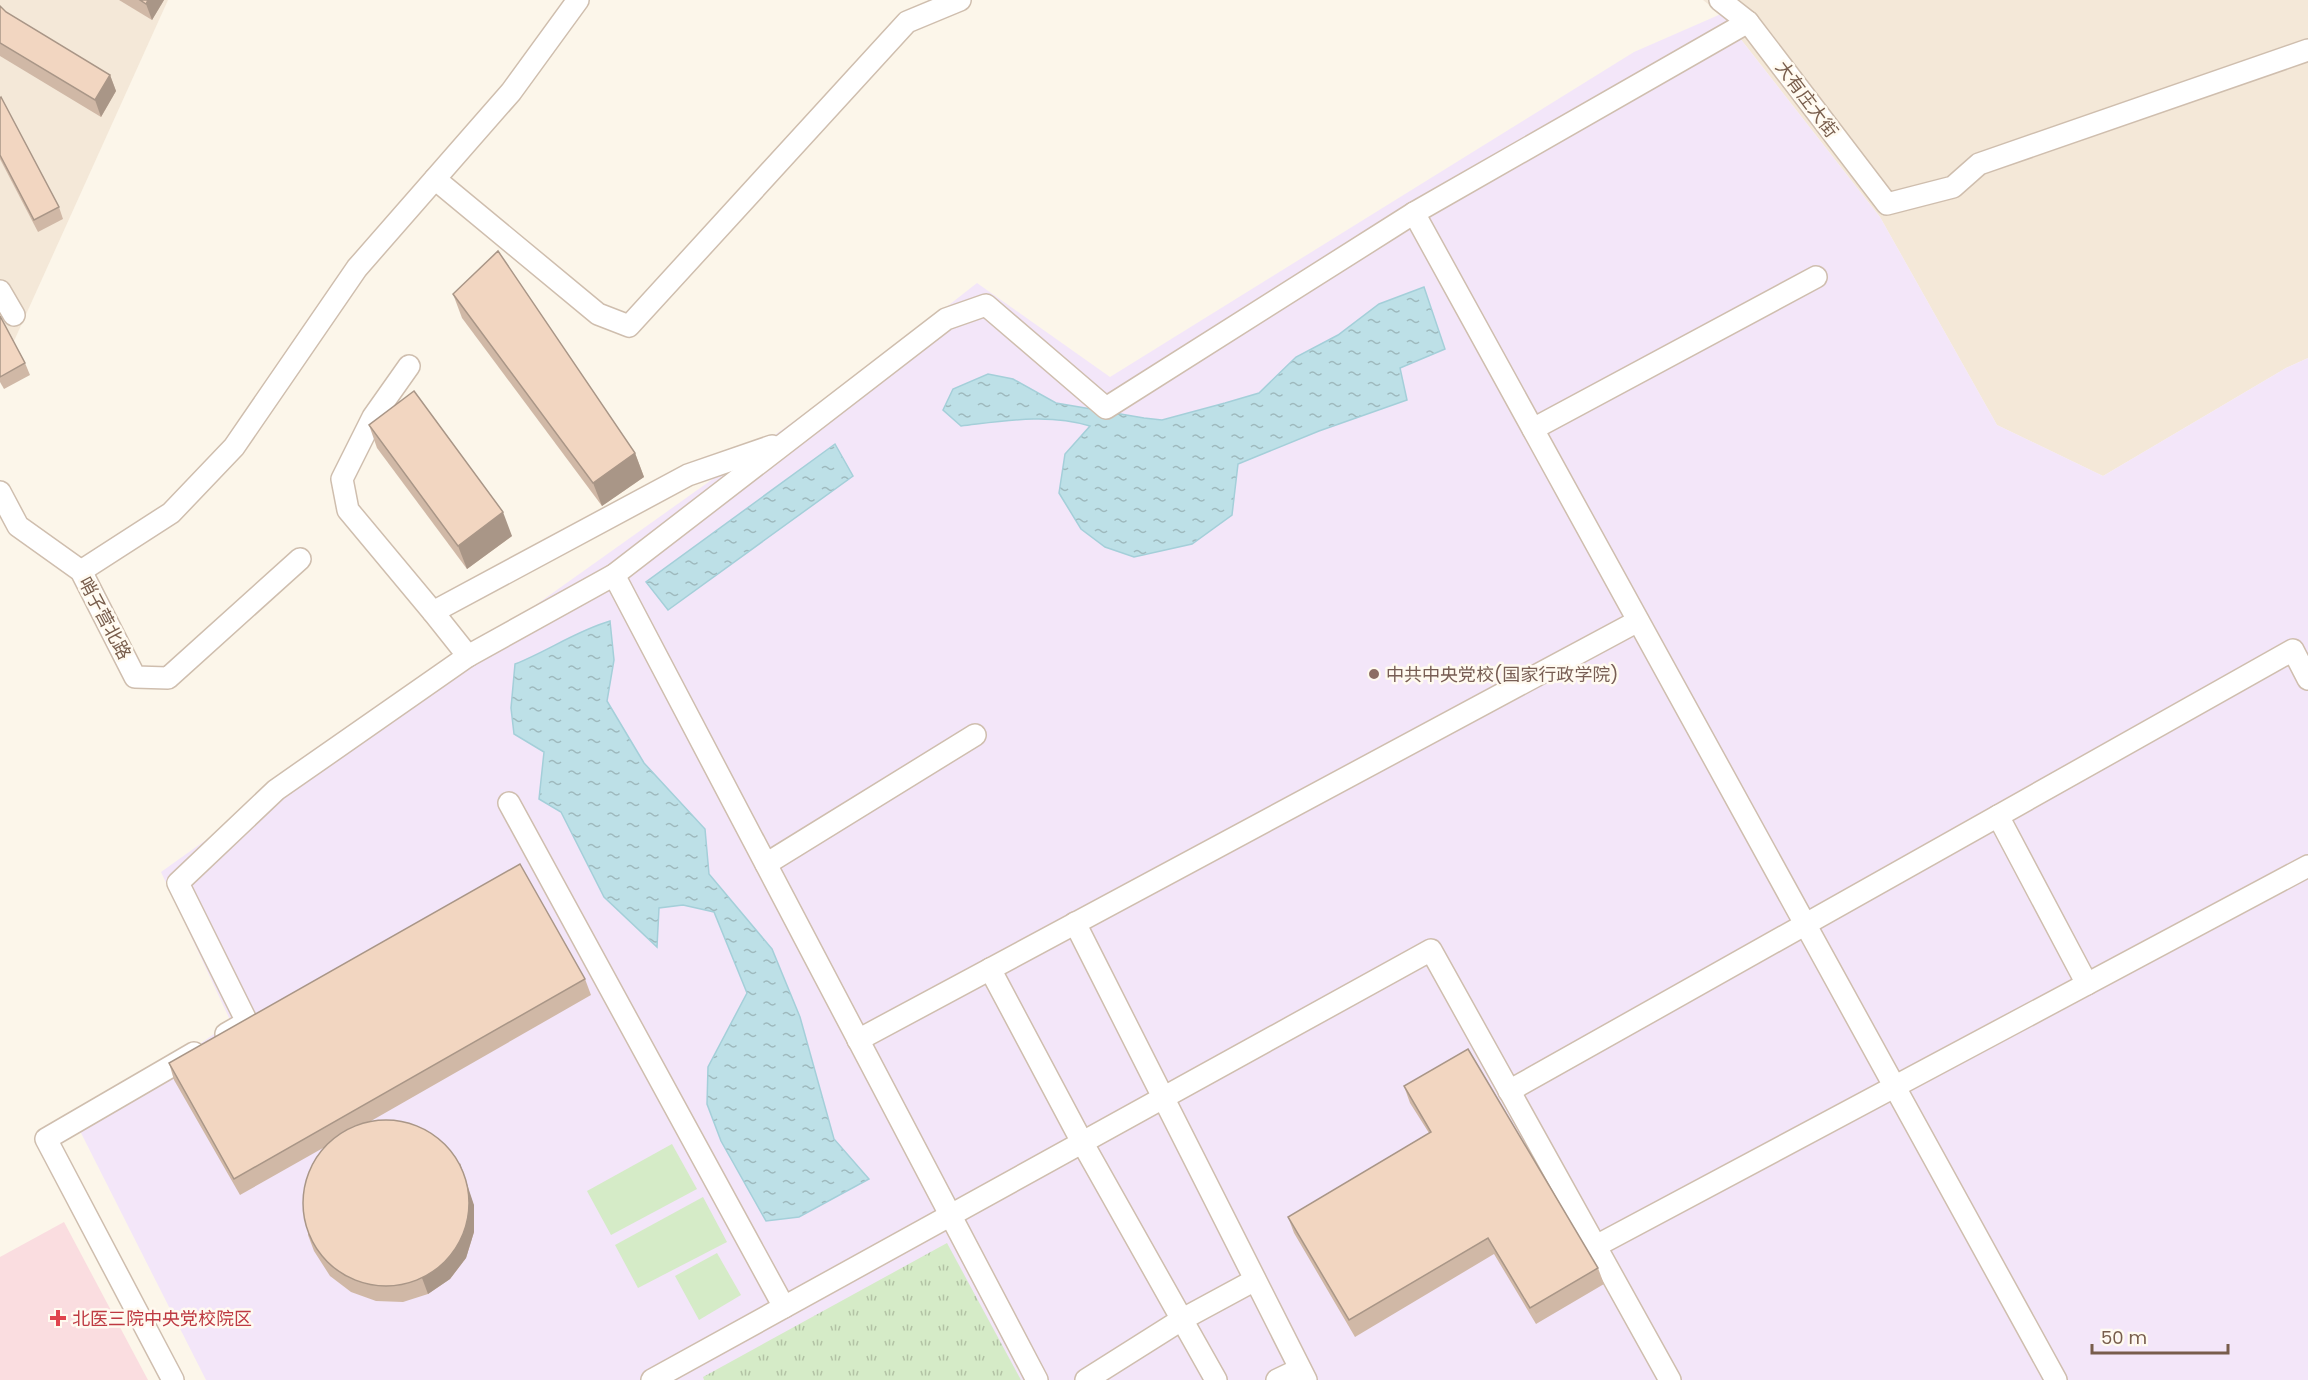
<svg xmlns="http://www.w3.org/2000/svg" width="2308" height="1380" font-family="Poppins,'Noto Sans SC',sans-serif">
	<defs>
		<pattern id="grass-tufts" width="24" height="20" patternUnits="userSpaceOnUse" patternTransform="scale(1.5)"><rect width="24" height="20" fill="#d5ebc7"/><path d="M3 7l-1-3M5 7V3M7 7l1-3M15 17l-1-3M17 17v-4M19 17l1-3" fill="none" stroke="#b2c2a4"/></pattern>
		<pattern id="water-ripples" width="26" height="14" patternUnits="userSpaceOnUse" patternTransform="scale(1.5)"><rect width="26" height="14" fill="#bde0e7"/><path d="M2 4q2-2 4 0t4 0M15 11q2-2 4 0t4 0" fill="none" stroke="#9eb9bd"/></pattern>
	</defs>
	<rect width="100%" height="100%" fill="#fcf6ea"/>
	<!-- residential -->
	<g fill="#f4e8d8">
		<polygon points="0,0 168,0 0,372"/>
		<polygon points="1703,0 2308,0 2308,358 2286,368 2103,476 1997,425 1880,217 1721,14"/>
	</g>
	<!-- education -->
	<polygon fill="#f3e6f9" points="1721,14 1880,217 1997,425 2103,476 2286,368 2308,358 2308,1380 206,1380 79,1129 231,1022 161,872 870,367 977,283 1110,377 1634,52"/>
	<!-- medical -->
	<polygon fill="#fadde0" points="64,1222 148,1380 0,1380 0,1257"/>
	<!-- grass -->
	<polygon fill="url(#grass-tufts)" points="947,1243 1021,1380 704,1380 703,1377"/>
	<!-- garden -->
	<g fill="#d5ebc7">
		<polygon points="672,1144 697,1189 611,1235 587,1191"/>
		<polygon points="703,1197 727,1242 638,1288 615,1245"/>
		<polygon points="717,1253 741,1295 699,1320 675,1276"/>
	</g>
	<!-- water -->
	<g fill="url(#water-ripples)" stroke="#a4cfd9" stroke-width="1.5">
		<path d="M1424 287 1445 349 1400 368 1407 400 1319 431 1238 464 1232 515 1192 544 1134 557 1105 547 1081 529 1059 493 1065 454 1090 426C1048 413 1004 421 961 426L943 410 953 389 988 374 1013 379 1056 403 1144 418 1162 420 1225 403 1259 393 1296 357 1338 335 1379 304Z"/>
		<polygon points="835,444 853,476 668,610 646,582"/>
		<path d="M610 621 614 660 607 701 644 763 705 829 709 874 772 949 800 1017 834 1139 869 1179 799 1217 766 1221 721 1141 707 1104 708 1067 747 993 714 912 683 905 659 908 657 947 604 897 561 812 539 799 544 752 514 734 511 708 515 664C548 651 576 631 610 621Z"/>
	</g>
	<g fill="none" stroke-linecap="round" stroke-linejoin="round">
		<!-- minor casing -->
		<g stroke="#cfbeae" stroke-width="24">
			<g id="minor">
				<polyline points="1720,0 1748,22 1887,204 1953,187 1979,164 2308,50"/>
				<polyline points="435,179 598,314 629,326 907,22 960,0"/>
				<polyline points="1414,213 2056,1380"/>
				<polyline points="0,291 14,315"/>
				<polyline points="409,366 373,417 342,479 348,510 433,612"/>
				<polyline points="1533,429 1816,277"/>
				<polyline points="0,492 18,526 81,571 135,677 168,678 300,559"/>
				<polyline points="81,571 171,513 234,447 357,268 511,92 578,0"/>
				<polyline points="614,575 1037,1380"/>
				<polyline points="468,656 433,612 688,475 772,446"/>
				<polyline points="509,803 784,1307"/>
				<polyline points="1998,816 2087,984"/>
				<polyline points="766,864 975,735"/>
				<polyline points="1075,923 1306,1380"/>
				<polyline points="990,969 1082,1142 1216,1380"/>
				<polyline points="226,1034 247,1022 178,883 276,790 468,656 614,575 946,319 986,305 1106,408 1414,213 1748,22"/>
				<polyline points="858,1040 1638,621"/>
				<polyline points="1509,1091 2293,650 2308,679"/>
				<polyline points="1596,1246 2308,866"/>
				<polyline points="173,1380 46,1139 194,1053"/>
				<polyline points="652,1380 1431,950 1670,1380"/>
				<polyline points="1086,1380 1181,1320 1255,1280"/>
				<polyline points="1277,1380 1300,1369"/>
			</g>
		</g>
		<!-- minor -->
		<use href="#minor" stroke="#fff" stroke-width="21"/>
	</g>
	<!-- wall -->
	<g fill="#d0b8a6">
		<polygon points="119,0 164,0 152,20"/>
		<polygon points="0,6 6,12 110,75 116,91 101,117 0,56"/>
		<polygon points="0,98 59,207 63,219 38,232 0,159"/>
		<polygon points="453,294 635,453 644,477 602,506 462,318"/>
		<polygon points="0,316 25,363 30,375 4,389 0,382"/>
		<polygon points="369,425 512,536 467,569 377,448"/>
		<polygon points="585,979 591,995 371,1121 474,1205 474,1232 466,1258 450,1279 428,1294 403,1302 376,1301 351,1292 330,1276 314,1251 308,1235 323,1148 240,1195 174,1080 169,1063"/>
		<polygon points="1404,1086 1598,1268 1604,1284 1536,1324 1494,1254 1355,1337 1294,1233 1288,1217 1429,1133 1410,1103"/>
	</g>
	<!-- shaded-wall -->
	<g fill="#a99687">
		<polygon points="148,0 164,0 152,20 146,4"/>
		<polygon points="110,75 116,91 101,117 95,100"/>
		<polygon points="635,453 644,477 602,506 593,483"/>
		<polygon points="503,512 512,536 467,569 458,546"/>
		<polygon points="460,1163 474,1205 474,1232 466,1258 450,1279 428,1294 422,1278"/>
	</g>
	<!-- building -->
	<g fill="#f2d6c1" stroke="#a99687" stroke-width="1.5">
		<polygon points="140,0 148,0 146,4"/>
		<polygon points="0,6 6,12 110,75 95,100 0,43"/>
		<polygon points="1,97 59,207 34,220 0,155 0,98"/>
		<polygon points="498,251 635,453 593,483 453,294"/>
		<polygon points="0,316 25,363 0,377"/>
		<polygon points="414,391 503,512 458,546 369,425"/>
		<polygon points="520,864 585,979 234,1179 169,1063"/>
		<polygon points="1468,1049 1598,1268 1530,1308 1488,1238 1349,1320 1288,1217 1431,1132 1404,1086"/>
		<circle cx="386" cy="1203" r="83"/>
	</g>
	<!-- markers -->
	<circle fill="#8d6e63" stroke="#fffaf0" stroke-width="2" cx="1374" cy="674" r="6"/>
	<path fill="#e0444e" stroke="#fffaf0" stroke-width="2" d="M55 1309h6v6h6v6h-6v6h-6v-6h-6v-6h6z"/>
	<g text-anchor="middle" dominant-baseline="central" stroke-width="5" stroke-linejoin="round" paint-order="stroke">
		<!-- street labels -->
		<g font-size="18" fill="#785d4c" stroke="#fffaf0">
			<text transform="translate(1807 99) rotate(53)">大有庄大街</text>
			<text transform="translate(105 618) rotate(62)">哨子营北路</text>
		</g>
		<!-- education labels -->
		<g font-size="18" fill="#785e54" stroke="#fffaf0" text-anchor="start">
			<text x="1386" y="674">中共中央党校(国家行政学院)</text>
		</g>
		<!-- health labels -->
		<g font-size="18" fill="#be3a42" stroke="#fffaf0" text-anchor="start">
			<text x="72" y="1318">北医三院中央党校院区</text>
		</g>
	</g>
	<!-- scale -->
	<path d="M2092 1344v9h136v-9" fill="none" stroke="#785d4c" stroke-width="3"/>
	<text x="2101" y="1344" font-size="18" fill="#785d4c" stroke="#fffaf0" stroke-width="4.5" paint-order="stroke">50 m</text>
</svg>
